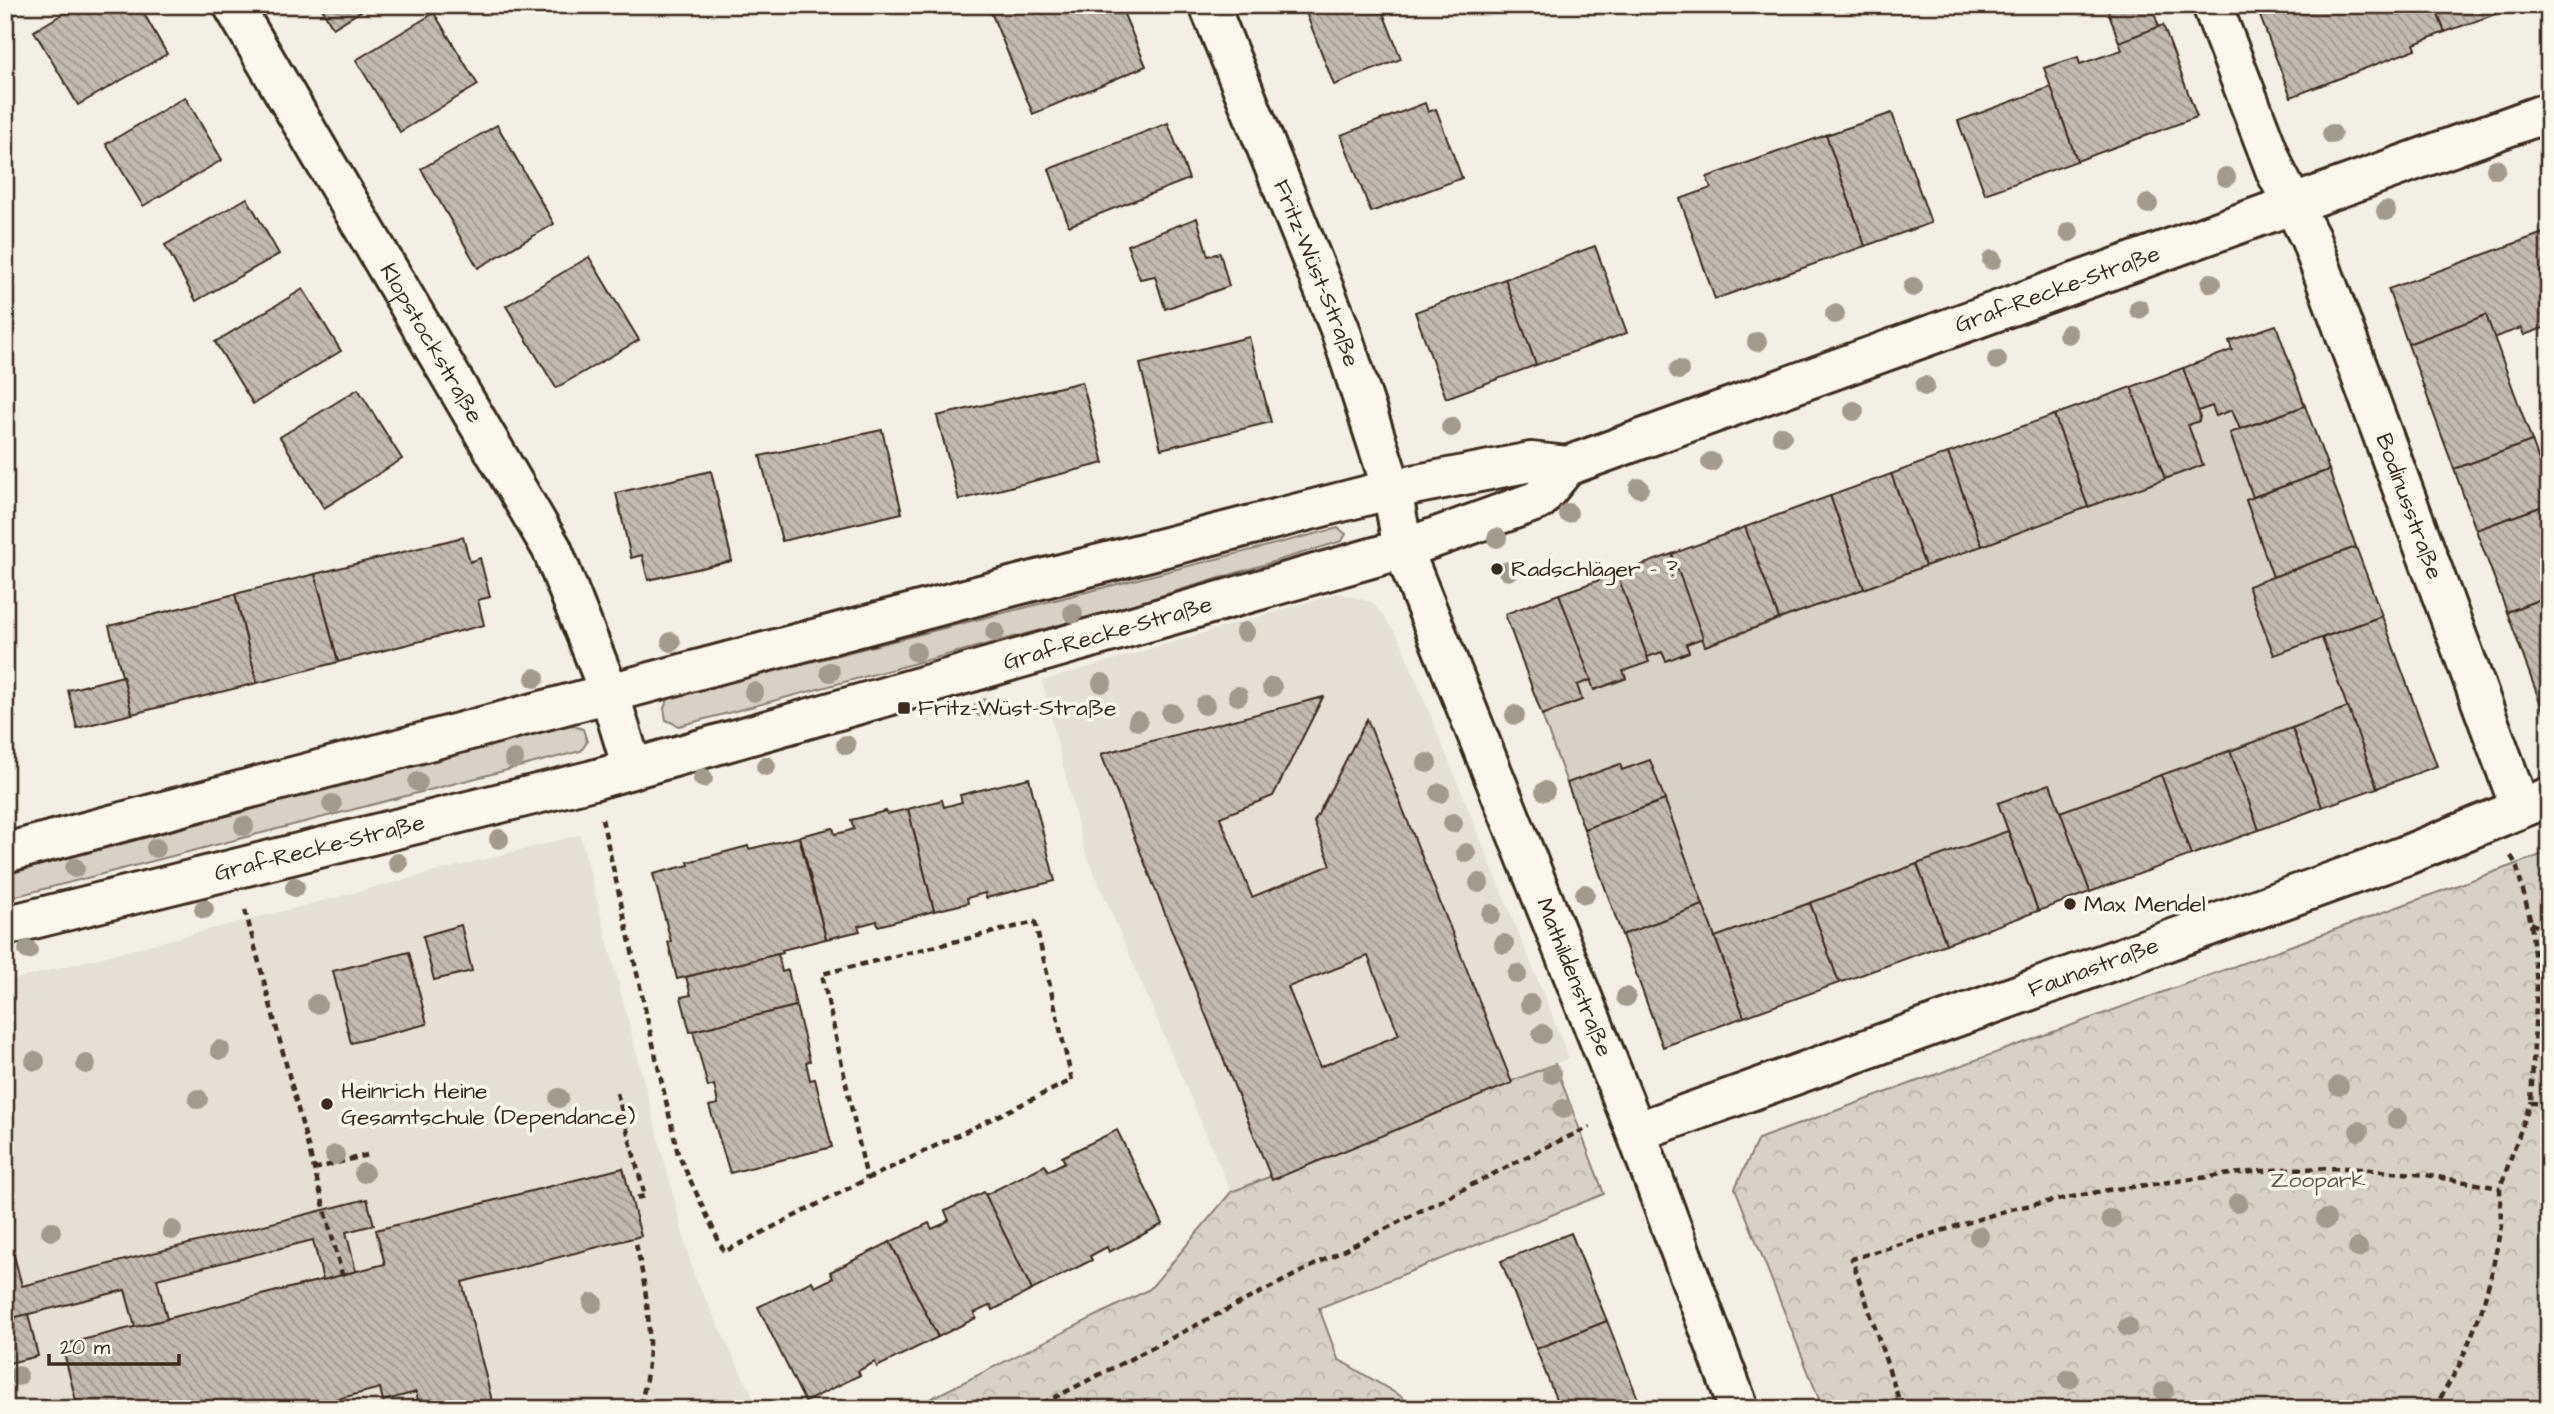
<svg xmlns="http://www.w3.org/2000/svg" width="2554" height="1414" font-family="'Architects Daughter',sans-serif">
	<defs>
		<pattern id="park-crowns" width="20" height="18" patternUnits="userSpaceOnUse" patternTransform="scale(1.75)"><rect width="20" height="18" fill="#d8d1c6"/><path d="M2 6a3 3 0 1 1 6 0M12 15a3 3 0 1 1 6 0" fill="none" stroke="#bab4aa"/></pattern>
		<pattern id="building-back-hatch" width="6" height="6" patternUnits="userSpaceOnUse" patternTransform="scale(1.75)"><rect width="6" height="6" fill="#c3bbb0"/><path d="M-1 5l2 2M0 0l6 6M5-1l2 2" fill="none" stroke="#a0988f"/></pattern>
	</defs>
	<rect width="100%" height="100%" fill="#f3efe4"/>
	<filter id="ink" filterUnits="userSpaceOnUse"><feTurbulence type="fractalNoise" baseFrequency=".0143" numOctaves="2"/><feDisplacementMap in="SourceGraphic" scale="14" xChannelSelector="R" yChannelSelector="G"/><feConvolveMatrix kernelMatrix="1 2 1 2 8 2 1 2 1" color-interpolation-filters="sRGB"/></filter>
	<g filter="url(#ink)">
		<!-- built -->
		<g fill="#e5dfd4">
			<polygon points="1339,593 1373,603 1399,638 1569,1058 1231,1192 1084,849 1042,681"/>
			<polygon points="580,835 694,1276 759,1409 5,1409 5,982"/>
		</g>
		<!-- green -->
		<g fill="#d8d1c6" stroke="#8a7e72" stroke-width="2">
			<polygon points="2212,406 2216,416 2232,410 2240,429 2230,433 2253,497 2246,500 2273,577 2248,586 2274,655 2322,638 2348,707 2060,812 2050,784 1998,803 2008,831 1715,937 1650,761 1622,770 1620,765 1567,783 1542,715 1582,700 1577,685 1591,680 1595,690 1626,679 1623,671 1648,662 1647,657 1662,652 1666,660 1689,652 1686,644 1703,638 1706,646 2203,465 2188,425 2199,421 2198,411"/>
			<polygon points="1338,528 1346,534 1342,541 1104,613 679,726 666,720 664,708 669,698"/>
			<polygon points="571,725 583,729 587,742 581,751 5,899 5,870"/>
		</g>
		<!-- park -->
		<g fill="url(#park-crowns)" stroke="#8a7e72" stroke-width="2">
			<polygon points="2549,852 2549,1409 1823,1409 1735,1188 1758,1139"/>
			<polygon points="1555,1064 1604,1194 1319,1308 1338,1359 1402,1397 1410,1409 910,1409 1150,1289 1231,1192"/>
		</g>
		<!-- building -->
		<g fill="url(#building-back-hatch)" stroke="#3b2a1e" stroke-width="2" fill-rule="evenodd">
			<polygon points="78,5 139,5 167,54 78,105 34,31"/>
			<polygon points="320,5 371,5 333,28"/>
			<polygon points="988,5 1120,5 1146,66 1033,114"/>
			<polygon points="1303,5 1380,5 1401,59 1334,85"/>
			<polygon points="2106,5 2151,5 2159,27 2119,42"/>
			<polygon points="2256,5 2288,5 2260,16"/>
			<polygon points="2288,5 2434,5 2445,32 2414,44 2416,49 2291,97 2260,16"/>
			<polygon points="2434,5 2512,5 2513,8 2445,32"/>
			<polygon points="434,13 478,85 400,132 356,60"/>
			<polygon points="2163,25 2197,117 2077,161 2044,68 2078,57 2080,64 2122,50 2119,42"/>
			<polygon points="2051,87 2077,161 1985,194 1958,121"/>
			<polygon points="185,97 222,160 143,206 106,144"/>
			<polygon points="1425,103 1428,112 1436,109 1462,178 1371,212 1341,135"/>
			<polygon points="1892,113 1931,223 1865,246 1826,135"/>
			<polygon points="1168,123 1189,179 1069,226 1049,169"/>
			<polygon points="497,125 554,224 478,268 421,169"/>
			<polygon points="1826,135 1865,246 1715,299 1680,199 1711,188 1707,177"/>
			<polygon points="247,198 279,254 196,301 165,245"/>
			<polygon points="1197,218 1208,256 1220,253 1229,286 1165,309 1155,276 1140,279 1127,245"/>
			<polygon points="2549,231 2549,326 2524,335 2521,328 2493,338 2486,315 2408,344 2388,289"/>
			<polygon points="1595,246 1627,333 1536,365 1505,279"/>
			<polygon points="589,257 639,340 556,388 506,306"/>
			<polygon points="1505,279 1536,365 1446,398 1415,312"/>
			<polygon points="303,289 341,351 253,404 215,342"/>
			<polygon points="2486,315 2532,441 2454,469 2408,344"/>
			<polygon points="2276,325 2305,406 2240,429 2232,410 2216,416 2212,406 2198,411 2183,368 2232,350 2229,341"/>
			<polygon points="1249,337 1271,422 1161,449 1140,364"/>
			<polygon points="2183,368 2200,416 2199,421 2188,425 2203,465 2165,479 2131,387"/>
			<polygon points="1082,382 1104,463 959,500 937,416"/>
			<polygon points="2131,387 2165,479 2088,507 2054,415"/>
			<polygon points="358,389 402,459 324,508 280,437"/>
			<polygon points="2305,406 2329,470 2253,497 2230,433"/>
			<polygon points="2054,415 2088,507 1982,546 1948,453"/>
			<polygon points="882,430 902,513 782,541 760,456"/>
			<polygon points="2532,441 2549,489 2549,504 2476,530 2454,469"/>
			<polygon points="1948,453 1982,546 1925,566 1891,474"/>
			<polygon points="2329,470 2356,547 2273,577 2246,500"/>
			<polygon points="711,471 732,561 648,580 642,555 631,558 616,493"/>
			<polygon points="1891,474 1925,566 1864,589 1830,496"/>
			<polygon points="1830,496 1864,589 1779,619 1745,527"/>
			<polygon points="2549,504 2549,596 2507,612 2476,530"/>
			<polygon points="1745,527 1779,619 1705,646 1672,554"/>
			<polygon points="463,537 470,562 480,558 490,597 478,600 484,625 338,662 315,574"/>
			<polygon points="2356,547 2382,616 2274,655 2248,586"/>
			<polygon points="1672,554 1703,638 1686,644 1689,652 1666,661 1662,652 1647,657 1617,574"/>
			<polygon points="315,574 338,662 257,683 235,594"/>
			<polygon points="1617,574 1649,662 1623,671 1626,678 1594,690 1559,594"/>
			<polygon points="235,594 257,683 132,714 109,626"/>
			<polygon points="1559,594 1591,680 1577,685 1582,700 1542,715 1505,614"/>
			<polygon points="2541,599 2549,618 2548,724 2507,612"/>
			<polygon points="2382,616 2437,766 2377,788 2322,638"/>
			<polygon points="123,676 132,714 77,728 68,690"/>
			<polygon points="5,693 15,717 5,721"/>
			<path d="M1323 697 1273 796 1220 817 1252 897 1331 865 1314 822 1367 719 1512 1083 1272 1180 1101 754ZM1368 956 1399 1035 1320 1067 1288 987Z"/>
			<polygon points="2348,707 2377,788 2322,807 2292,728"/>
			<polygon points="2292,728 2322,807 2259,830 2230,751"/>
			<polygon points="2230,751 2259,830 2191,855 2161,775"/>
			<polygon points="1650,760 1665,800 1584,829 1567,783 1620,764 1622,770"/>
			<polygon points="2161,775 2191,855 2090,892 2060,812"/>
			<polygon points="1029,778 1055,881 986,898 985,893 967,898 968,903 934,911 908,809 942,800 944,807 962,802 960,795"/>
			<polygon points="2050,784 2090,892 2038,911 1998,803"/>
			<polygon points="1665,800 1703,905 1622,935 1584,829"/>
			<polygon points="908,809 934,911 878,926 877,921 858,926 860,931 826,939 800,836 833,828 835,834 844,832 854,829 851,820 886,811 887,814"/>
			<polygon points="2008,831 2038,911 1946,944 1917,864"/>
			<polygon points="799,837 826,939 782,950 783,953 677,979 668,942 671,941 653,874 689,865 688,862 748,846 749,849"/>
			<polygon points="1917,864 1946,944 1839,983 1810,903"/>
			<polygon points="1810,903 1839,983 1744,1017 1715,937"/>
			<polygon points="1703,905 1744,1017 1663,1047 1622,935"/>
			<polygon points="461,925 472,971 434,980 423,936"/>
			<polygon points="409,952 427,1024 351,1043 333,971"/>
			<polygon points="778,954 782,972 788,970 796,1006 690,1032 681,997 691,995 686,977"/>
			<polygon points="796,1006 810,1061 806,1062 810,1080 815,1079 832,1147 730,1173 709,1106 718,1104 716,1094 714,1085 708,1087 693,1031"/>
			<polygon points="1117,1130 1163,1224 1109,1252 1107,1247 1090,1256 1092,1260 1032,1290 985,1195 1045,1165 1048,1171 1065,1162 1062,1157"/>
			<polygon points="623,1168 641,1236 462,1282 494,1409 420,1409 416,1392 383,1401 380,1388 299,1409 78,1409 62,1345 385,1264 376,1230"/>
			<polygon points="984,1192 1032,1290 993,1310 991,1305 974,1313 976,1318 938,1337 890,1242 929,1223 932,1229 941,1225 949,1220 945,1211"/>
			<polygon points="367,1199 374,1225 346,1232 356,1271 323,1280 313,1240 157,1279 167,1319 135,1327 125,1290 5,1320 5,1221 22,1286"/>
			<polygon points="1571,1233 1607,1321 1536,1349 1501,1261"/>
			<polygon points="890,1242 938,1337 877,1367 875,1362 858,1371 860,1375 805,1402 758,1307 812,1281 815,1287 833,1278 830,1272"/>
			<polygon points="28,1314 38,1356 5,1364 5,1320"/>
			<polygon points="1607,1321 1642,1409 1560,1409 1536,1349"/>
		</g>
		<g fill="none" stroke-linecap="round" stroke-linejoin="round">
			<!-- minor casing -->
			<g stroke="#3b2a1e" stroke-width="44">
				<g id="minor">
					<path id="s1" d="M233 5 552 549 609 692"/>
					<path id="s2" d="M1209 5 1340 329 1392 489 1403 549 1636 1132 1739 1409"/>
					<path id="s3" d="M2212 5 2276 172 2310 238 2520 807"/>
					<path id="s4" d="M1636 1132 2404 856 2549 797"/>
				</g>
			</g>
			<!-- tertiary casing -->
			<g stroke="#3b2a1e" stroke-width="44">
				<g id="tertiary">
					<polyline points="609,692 632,768"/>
					<path id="s5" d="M5 853 1014 586 1392 489 1531 462 1567 466 2549 112"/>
					<path id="s6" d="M5 926 593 780 1403 549 1539 500 1567 466"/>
				</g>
			</g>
			<!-- path -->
			<g stroke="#3b2a1e" stroke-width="4.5" stroke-dasharray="7 5" stroke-linecap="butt">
				<polyline points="602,819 678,1154 724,1252 867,1179 1072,1080 1035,922 822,974 867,1179"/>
				<polyline points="2511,856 2516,864 2531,922 2537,985 2531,1103"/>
				<polyline points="245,910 342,1274"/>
				<polyline points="2531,923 2549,933"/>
				<polyline points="617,1093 645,1196 631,1199"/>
				<polyline points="314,1169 367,1155"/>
				<path d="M636 1244C649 1299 656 1354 639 1409"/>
				<polyline points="1032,1409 1544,1148 1590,1127"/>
				<polyline points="1902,1409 1852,1259 2011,1209 2108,1190 2231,1174 2284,1169 2348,1168 2426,1175 2500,1188"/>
				<polyline points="2434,1409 2460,1364 2481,1312 2492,1272 2501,1226 2500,1188 2529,1107 2531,1103 2549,1104"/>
			</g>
			<!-- minor -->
			<use href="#minor" stroke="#fbf7ec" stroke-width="38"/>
			<!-- tertiary -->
			<use href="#tertiary" stroke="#fbf7ec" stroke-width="38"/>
		</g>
		<!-- trees -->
		<g fill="#a39a8e">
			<circle cx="2332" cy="134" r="10"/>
			<circle cx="2496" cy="169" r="10"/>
			<circle cx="2226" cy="177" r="10"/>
			<circle cx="2148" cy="204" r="10"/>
			<circle cx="2386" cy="211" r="10"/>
			<circle cx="2069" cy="232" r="10"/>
			<circle cx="1992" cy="260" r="10"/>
			<circle cx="2211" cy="283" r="10"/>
			<circle cx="1913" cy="287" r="10"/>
			<circle cx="2139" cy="309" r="10"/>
			<circle cx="1835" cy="314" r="10"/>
			<circle cx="2068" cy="334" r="10"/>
			<circle cx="1757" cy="342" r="10"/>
			<circle cx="1997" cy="360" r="10"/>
			<circle cx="1679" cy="370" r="10"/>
			<circle cx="1925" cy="386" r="10"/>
			<circle cx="1854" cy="411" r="10"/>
			<circle cx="1451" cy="427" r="10"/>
			<circle cx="1782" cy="436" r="10"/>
			<circle cx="1711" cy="462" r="10"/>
			<circle cx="1639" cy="488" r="10"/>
			<circle cx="1568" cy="513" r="10"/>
			<circle cx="1497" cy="538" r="10"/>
			<circle cx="1508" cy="571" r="10"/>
			<circle cx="1073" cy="613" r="10"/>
			<circle cx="995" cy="632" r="10"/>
			<circle cx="1245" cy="632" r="10"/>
			<circle cx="671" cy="642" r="10"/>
			<circle cx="916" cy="652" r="10"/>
			<circle cx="830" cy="672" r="10"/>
			<circle cx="535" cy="678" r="10"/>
			<circle cx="1102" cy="683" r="10"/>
			<circle cx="1272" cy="687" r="10"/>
			<circle cx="754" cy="692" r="10"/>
			<circle cx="1238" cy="696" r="10"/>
			<circle cx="1205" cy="705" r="10"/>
			<circle cx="983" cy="708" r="10"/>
			<circle cx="1171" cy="713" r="10"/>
			<circle cx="1515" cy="715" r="10"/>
			<circle cx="1138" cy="721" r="10"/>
			<circle cx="846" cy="745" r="10"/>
			<circle cx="514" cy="759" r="10"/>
			<circle cx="1427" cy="763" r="10"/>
			<circle cx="766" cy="766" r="10"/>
			<circle cx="703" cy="778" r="10"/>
			<circle cx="418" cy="782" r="10"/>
			<circle cx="1545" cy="791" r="10"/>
			<circle cx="1440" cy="793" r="10"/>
			<circle cx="332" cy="804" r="10"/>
			<circle cx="1453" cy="823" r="10"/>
			<circle cx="244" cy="826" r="10"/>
			<circle cx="499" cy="839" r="10"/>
			<circle cx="156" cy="848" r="10"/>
			<circle cx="1466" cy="853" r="10"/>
			<circle cx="398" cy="863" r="10"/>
			<circle cx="75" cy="868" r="10"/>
			<circle cx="1479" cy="883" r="10"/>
			<circle cx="295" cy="887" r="10"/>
			<circle cx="1585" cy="894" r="10"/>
			<circle cx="204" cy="909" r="10"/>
			<circle cx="1491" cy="914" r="10"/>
			<circle cx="1504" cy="944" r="10"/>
			<circle cx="28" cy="950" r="10"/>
			<circle cx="1517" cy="974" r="10"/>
			<circle cx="1626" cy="997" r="10"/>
			<circle cx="317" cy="1004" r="10"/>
			<circle cx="1530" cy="1004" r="10"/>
			<circle cx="1542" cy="1034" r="10"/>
			<circle cx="220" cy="1050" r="10"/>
			<circle cx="35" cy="1061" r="10"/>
			<circle cx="86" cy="1064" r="10"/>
			<circle cx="1552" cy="1074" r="10"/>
			<circle cx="2339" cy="1086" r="10"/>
			<circle cx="559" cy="1098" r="10"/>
			<circle cx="198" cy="1099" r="10"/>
			<circle cx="1563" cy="1109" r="10"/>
			<circle cx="2397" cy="1119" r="10"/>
			<circle cx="2359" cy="1131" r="10"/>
			<circle cx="335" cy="1155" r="10"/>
			<circle cx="364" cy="1173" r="10"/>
			<circle cx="2238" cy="1203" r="10"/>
			<circle cx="2111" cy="1219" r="10"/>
			<circle cx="2326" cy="1219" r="10"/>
			<circle cx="172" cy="1230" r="10"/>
			<circle cx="51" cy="1231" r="10"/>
			<circle cx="1979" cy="1236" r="10"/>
			<circle cx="2358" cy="1248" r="10"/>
			<circle cx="593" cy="1303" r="10"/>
			<circle cx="2128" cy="1327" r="10"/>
			<circle cx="18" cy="1376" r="10"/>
			<circle cx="2069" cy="1379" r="10"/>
			<circle cx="2164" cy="1391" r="10"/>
		</g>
	</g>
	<!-- markers -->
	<g fill="#3b2a1e" stroke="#fbf7ec" stroke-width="2.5">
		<circle cx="1497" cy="569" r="7"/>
		<rect x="897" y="701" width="14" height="14" rx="3.5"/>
		<circle cx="2070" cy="904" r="7"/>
		<circle cx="327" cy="1104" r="7"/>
	</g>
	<g text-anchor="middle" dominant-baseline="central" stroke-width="7" stroke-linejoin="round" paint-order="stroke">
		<!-- street labels -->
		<g font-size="23" fill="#3b2a1e" stroke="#fbf7ec">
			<text stroke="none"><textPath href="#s2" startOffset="289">Fritz-Wüst-Straße</textPath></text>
			<text stroke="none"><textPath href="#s5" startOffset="2133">Graf-Recke-Straße</textPath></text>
			<text stroke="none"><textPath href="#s1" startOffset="392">Klopstockstraße</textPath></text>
			<text stroke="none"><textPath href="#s3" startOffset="539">Bodinusstraße</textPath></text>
			<text stroke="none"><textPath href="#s6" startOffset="1141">Graf-Recke-Straße</textPath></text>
			<text stroke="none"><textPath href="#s6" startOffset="324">Graf-Recke-Straße</textPath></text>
			<text stroke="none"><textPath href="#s4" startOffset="486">Faunastraße</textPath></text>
			<text stroke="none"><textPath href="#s2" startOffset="1040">Mathildenstraße</textPath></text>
		</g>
		<!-- poi labels -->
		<g font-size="23" fill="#3b2a1e" stroke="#fbf7ec" text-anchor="start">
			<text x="1511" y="569">Radschläger - ?</text>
			<text x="918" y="708">Fritz-Wüst-Straße</text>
			<text x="2084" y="904">Max Mendel</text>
			<text x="341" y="1091">Heinrich Heine<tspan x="341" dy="26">Gesamtschule (Dependance)</tspan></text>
		</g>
		<!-- park labels -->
		<g font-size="23" fill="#625448" stroke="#fbf7ec">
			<text x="2318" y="1180">Zoopark</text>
		</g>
	</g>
	<!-- margin -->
	<rect width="2554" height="1414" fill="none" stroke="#fbf7ec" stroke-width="28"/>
	<rect x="14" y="14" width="2526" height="1386" fill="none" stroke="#3b2a1e" stroke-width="2.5" filter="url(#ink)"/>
	<!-- scale -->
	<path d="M49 1354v10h130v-10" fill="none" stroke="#3b2a1e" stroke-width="3.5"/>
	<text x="60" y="1354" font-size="21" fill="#3b2a1e" stroke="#fbf7ec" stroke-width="5" paint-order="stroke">20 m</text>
</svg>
